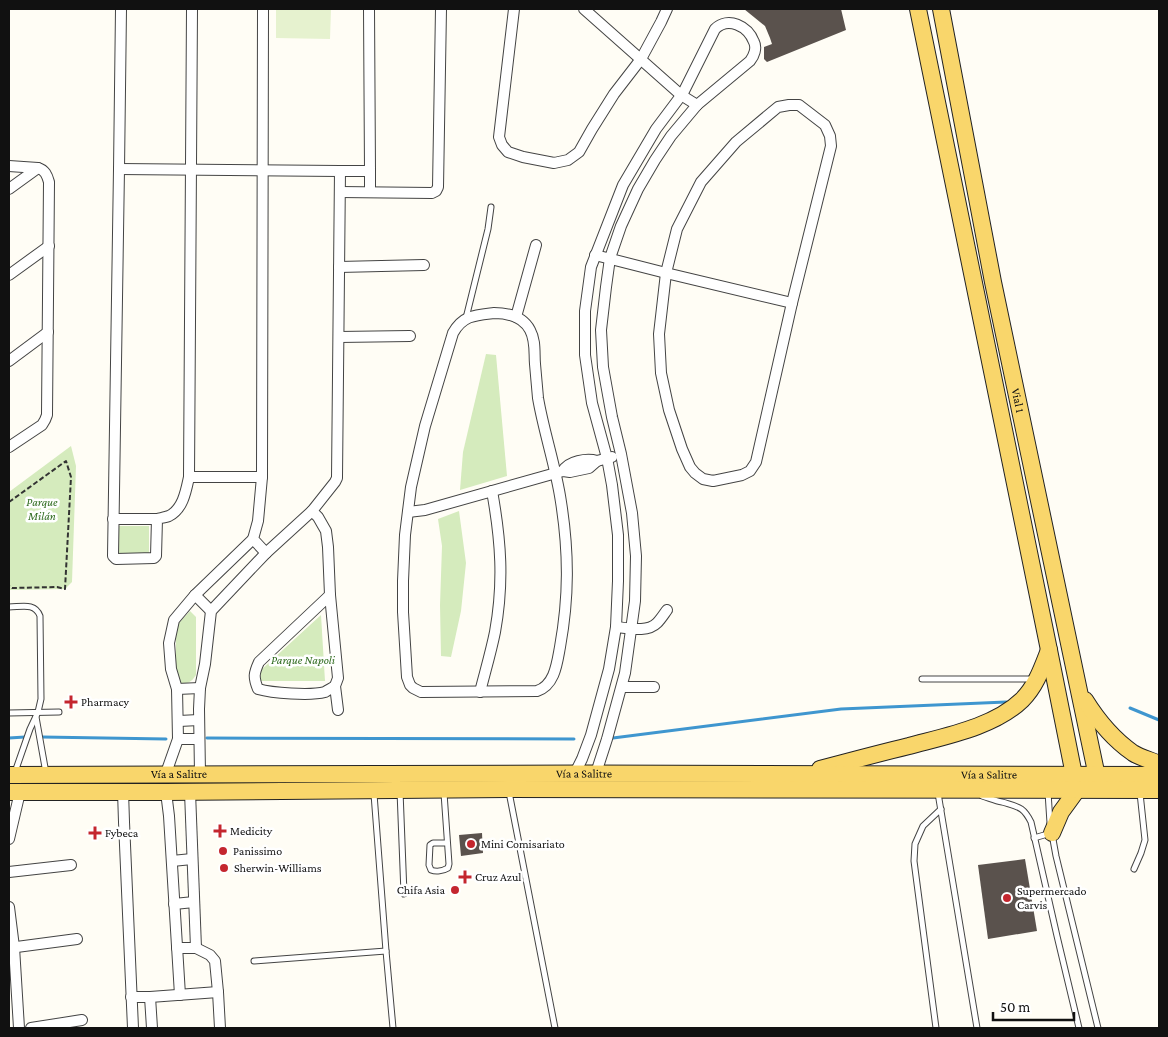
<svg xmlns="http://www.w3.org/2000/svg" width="1168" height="1037" font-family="'Crimson Pro',serif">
	<rect width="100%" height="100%" fill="#fffdf5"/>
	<!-- green -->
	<g fill="#d5ebbd">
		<polygon points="486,354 496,355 507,476 460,490 463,452"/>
		<polygon points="71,446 76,466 72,582 65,589 9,590 9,492"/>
		<polygon points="459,511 466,563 461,611 451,657 441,656 440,605 442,546 438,519"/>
		<rect x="119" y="526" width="30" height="28"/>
		<path d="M190 611 196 617V675C192 681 189 684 181 683L176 675V626Z"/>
		<polygon points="321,615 325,681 260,681 261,670"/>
	</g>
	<!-- pitch -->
	<polygon fill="#e6f2cf" points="276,9 331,9 330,39 276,38"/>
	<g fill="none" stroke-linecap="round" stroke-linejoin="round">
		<!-- stream -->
		<g stroke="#3f96cf" stroke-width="3">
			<polyline points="1130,708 1159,720"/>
			<polyline points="42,737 166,739"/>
			<polyline points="9,738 25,737"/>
			<polyline points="207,738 574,739"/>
			<polyline points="613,738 841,709 1006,702"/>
		</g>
	</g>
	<!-- building -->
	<g fill="#5a524d">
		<polygon points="744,9 841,9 846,30 767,62 764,59 764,47 772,44 770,38 765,26"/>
		<polygon points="482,833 483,853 461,856 459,835"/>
		<polygon points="1025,859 1037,931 988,939 978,865"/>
	</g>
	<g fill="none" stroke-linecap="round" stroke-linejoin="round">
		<!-- service casing -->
		<g stroke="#444" stroke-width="7">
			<g id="service">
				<polyline points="466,318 488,229 491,207"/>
				<path d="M9 607C21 607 35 602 40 616L41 699 38 712 30 729 15 772"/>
				<polyline points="922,679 1032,679"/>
				<polyline points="9,713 59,712"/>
				<polyline points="36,717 46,773"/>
				<polyline points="400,791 404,894"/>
				<polyline points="509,792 555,1028"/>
				<polyline points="1048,792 1050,823"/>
				<path d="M444 793 449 864 448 868C443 871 436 872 431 870L429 865 430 845 433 843H447"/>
				<polyline points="938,793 977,1028"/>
				<polyline points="374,794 386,951 393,1028"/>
				<path d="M982 796C989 798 995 801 1002 802 1018 807 1023 806 1031 822L1057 936 1079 1028"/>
				<polyline points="1052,834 1056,856 1098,1028"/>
				<polyline points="1034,838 1051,833"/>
				<polyline points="1134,869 1141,853 1145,840 1140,793"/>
				<polyline points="254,961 386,951"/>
				<polyline points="936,1028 914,861 915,844 923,826 941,809"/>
			</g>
		</g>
		<!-- minor casing -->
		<g stroke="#444" stroke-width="12">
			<g id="minor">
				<path d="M121 9 119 169 113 556 116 559 154 558 156 556 157 519C161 518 166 517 169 516 183 509 186 491 189 477L192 9"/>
				<polyline points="263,9 262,477 258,521 253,539 266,553"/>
				<polyline points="514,9 499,137 502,145 508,152 523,157 554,163 568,160 579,152 592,129 614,94 641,59 661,22 667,9"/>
				<polyline points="584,9 681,95 697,105"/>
				<polygon points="789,105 799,105 825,125 830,136 831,146 792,303 756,462 750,471 742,475 713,481 703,479 695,473 690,467 682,449 669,410 661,373 659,334 666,273 677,229 701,182 736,142 778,107"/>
				<path d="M9 166 38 168C45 170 47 175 49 182L47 415 45 420 42 425 9 447"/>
				<polyline points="119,169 340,171 337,478 335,482 312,511 266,553 211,611 205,664 200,688 199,709 200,774"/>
				<polyline points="340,171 370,171 369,9"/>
				<polyline points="9,189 38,168"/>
				<polyline points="340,192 432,193 436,191 438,187 441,9"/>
				<polyline points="370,192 370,171"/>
				<polyline points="595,255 666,273 792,303"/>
				<polyline points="339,267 424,265"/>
				<polyline points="9,275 49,246"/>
				<path d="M494 313C508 313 523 317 530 330 536 341 534 353 535 364 536 375 537 387 538 398 544 433 556 467 561 502 569 553 569 597 560 647 557 663 555 685 537 691L421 692 413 688 410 685 407 677 403 612V581L405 535 411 487 425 426 453 333C463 315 476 315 494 313Z"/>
				<polyline points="516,317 536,245"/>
				<polyline points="339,337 410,336"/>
				<polyline points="9,361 48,332"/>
				<path d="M563 471C568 461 587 458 597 461"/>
				<polyline points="189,477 262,477"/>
				<polyline points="312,511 318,517 326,531 328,547 330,595 338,678 335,686 338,710"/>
				<polyline points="408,512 425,510 563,471 570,472 589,468 597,461 612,457"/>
				<polyline points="113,519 157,519"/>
				<polyline points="195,595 211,611"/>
				<path d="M330 595 259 662C254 673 253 677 258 689 272 693 310 696 325 692 328 690 332 688 335 686"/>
				<path d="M616 627C628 628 647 633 657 623 661 619 664 614 667 610"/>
				<polyline points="622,687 654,687"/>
				<polyline points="177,689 200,688"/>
				<path d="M480 692C485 672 491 652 495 632 504 582 501 541 492 491"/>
				<polyline points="179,721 199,720"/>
				<polyline points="178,739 199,739"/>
				<polyline points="166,773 178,739 177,689 171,669 169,643 174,620 195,595 253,539"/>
				<path d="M575 773 582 759 591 735 609 669 616 627 618 581V535L612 485 607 458 592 403 585 355V311L591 267 623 185 656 129 683 93 715 29C728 16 748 26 754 42 757 48 754 56 750 61L697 105 671 136 655 160 638 189 621 226 610 258 606 287 601 330 603 367 612 417 621 454 632 513 636 556 635 601 625 673 607 739 596 773"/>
				<polyline points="123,791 124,822 133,1028"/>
				<polyline points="166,792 169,816 180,995"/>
				<polyline points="190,792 196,948"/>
				<polyline points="9,839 20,792"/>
				<polyline points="172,861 192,859"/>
				<polyline points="9,872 71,865"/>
				<polyline points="174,904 194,902"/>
				<polyline points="9,907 14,947 19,1028"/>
				<polyline points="9,948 77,939"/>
				<polyline points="177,948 196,948 210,955 215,961 218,992 220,1028"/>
				<polyline points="131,997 150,997 218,992"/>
				<polyline points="150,997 152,1028"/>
				<polyline points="31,1028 82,1020"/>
			</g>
		</g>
		<!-- primary casing -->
		<g stroke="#222" stroke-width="18">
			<g id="primary">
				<polyline points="918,9 1049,650 1077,790 1061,812 1052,833"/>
				<path id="s1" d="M941 9 993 282 1099 786"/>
				<path d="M1085 700C1098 721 1113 739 1133 753 1141 758 1151 760 1159 764"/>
				<path d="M820 769C850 761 880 753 909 746 946 736 994 727 1022 700 1036 686 1042 668 1049 650"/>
				<path id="s2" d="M9 775C392 772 776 774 1159 775"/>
				<polyline points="9,792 166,792 508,789 1159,790"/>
			</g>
		</g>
		<!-- path -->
		<polyline stroke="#333" stroke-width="2" stroke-dasharray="5 2.5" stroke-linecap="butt" points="9,502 66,461 71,477 65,589 57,587 12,588 9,586"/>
		<!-- service -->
		<use href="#service" stroke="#fff" stroke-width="5"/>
		<!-- minor -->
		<use href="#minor" stroke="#fff" stroke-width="10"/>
		<!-- primary -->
		<use href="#primary" stroke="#f9d66b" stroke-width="16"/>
	</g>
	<!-- markers -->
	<g fill="#c4262e" stroke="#fff" stroke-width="2">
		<path d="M68.5 694.5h5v5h5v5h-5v5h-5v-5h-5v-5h5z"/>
		<path d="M217.5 823.5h5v5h5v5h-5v5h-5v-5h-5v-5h5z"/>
		<path d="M92.5 825.5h5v5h5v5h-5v5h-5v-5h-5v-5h5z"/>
		<circle cx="471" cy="844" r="5"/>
		<circle cx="223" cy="851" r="5"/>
		<circle cx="224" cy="868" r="5"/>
		<path d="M462.5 869.5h5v5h5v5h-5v5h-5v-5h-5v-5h5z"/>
		<circle cx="455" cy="890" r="5"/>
		<circle cx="1007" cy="898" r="5"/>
	</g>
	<g text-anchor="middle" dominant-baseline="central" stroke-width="5" stroke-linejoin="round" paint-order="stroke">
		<!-- street labels -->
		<g font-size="12" fill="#111" stroke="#fff">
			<text stroke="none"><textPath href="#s1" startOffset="399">Vial 1</textPath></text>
			<text stroke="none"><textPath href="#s2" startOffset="575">Vía a Salitre</textPath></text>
			<text stroke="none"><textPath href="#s2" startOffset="170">Vía a Salitre</textPath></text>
			<text stroke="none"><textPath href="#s2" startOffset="980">Vía a Salitre</textPath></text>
		</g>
		<!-- park labels -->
		<g font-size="12" font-style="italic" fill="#2f6b1f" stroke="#fff">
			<text x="42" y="502">Parque<tspan x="42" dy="14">Milán</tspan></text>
			<text x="303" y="660">Parque Napoli</text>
		</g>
		<!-- poi labels -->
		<g font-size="12" fill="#111" stroke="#fff" text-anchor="start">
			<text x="81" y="702">Pharmacy</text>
			<text x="230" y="831">Medicity</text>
			<text x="105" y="833">Fybeca</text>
			<text x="481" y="844">Mini Comisariato</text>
			<text x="233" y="851">Panissimo</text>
			<text x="234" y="868">Sherwin-Williams</text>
			<text x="475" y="877">Cruz Azul</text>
			<text x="445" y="890" text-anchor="end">Chifa Asia</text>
			<text x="1017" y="891">Supermercado<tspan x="1017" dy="14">Carvis</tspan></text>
		</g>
	</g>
	<!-- border -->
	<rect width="1168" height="1037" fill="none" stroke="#111111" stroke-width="20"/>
	<!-- scale -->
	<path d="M993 1012v8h81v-8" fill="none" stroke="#111111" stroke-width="2.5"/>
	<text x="1000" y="1012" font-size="15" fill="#111111" stroke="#ffffff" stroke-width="4" paint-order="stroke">50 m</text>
</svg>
